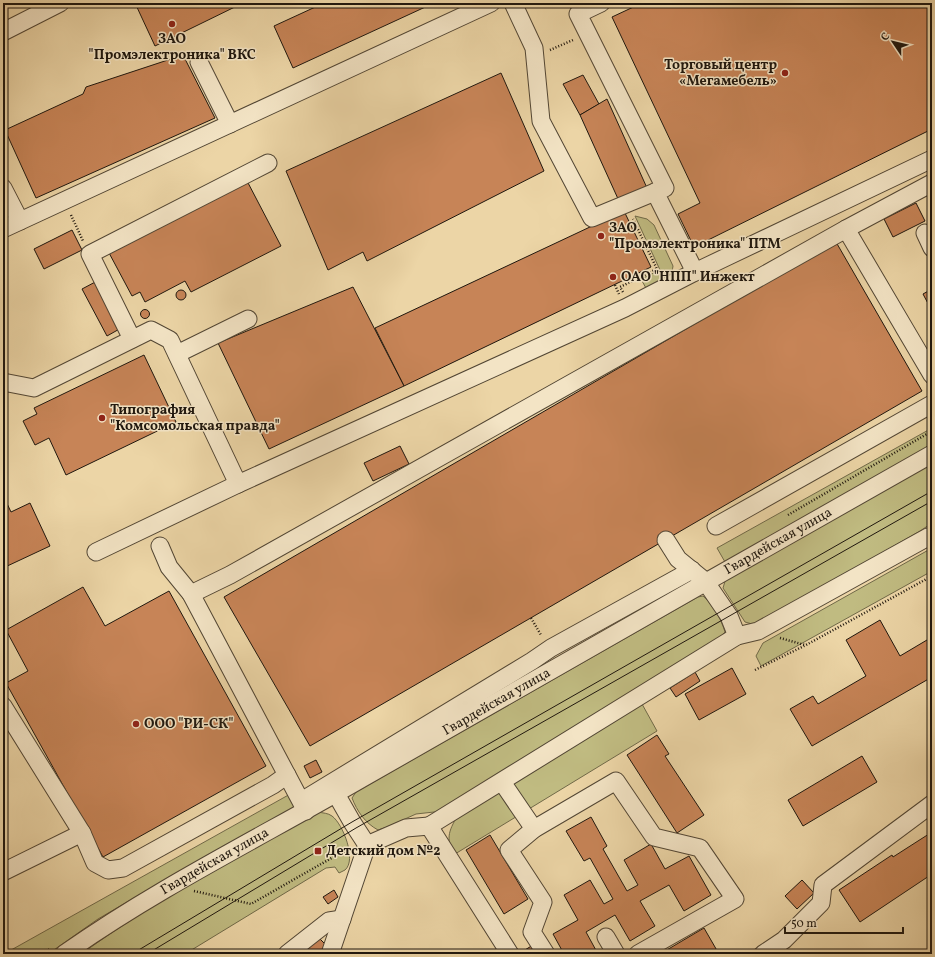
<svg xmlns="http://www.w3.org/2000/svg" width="935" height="957" font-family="Vollkorn,serif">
	<rect width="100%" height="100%" fill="#ecd5a6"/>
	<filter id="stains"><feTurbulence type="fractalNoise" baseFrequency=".005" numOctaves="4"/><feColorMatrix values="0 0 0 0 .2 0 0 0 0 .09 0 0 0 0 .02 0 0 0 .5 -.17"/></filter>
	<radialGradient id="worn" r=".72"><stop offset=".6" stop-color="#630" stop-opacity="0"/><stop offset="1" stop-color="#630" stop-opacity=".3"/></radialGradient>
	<!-- green -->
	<g fill="#c0bb81" stroke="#706948">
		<path d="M635 216 647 219 654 225 673 266C671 282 660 284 647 290L641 279 660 270Z"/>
		<polygon points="932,428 932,445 725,562 717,548"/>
		<polygon points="932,462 932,523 920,531 756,625 745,622 723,588 726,578"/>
		<polygon points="932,548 932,571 761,666 756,656 763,643"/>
		<path d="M703 596C713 604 721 619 725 632L716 641 443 811 416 814 387 827 378 830C365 823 357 811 352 798L356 792 698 597Z"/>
		<path d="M642 704 657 731 455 854C444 838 450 829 459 813Z"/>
		<polygon points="292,793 299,807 168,878 98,919 48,954 4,954"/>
		<path d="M317 812C323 813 328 813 332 816 343 824 357 860 345 870 343 871 341 872 339 873L335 867 326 868 185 954H81C156 900 237 857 317 812Z"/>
	</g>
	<!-- building -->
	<g fill="#c78457" stroke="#1f170e">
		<polygon points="135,3 243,3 155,46"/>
		<polygon points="324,3 434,3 293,68 274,26"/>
		<polygon points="642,3 932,3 932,129 694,247 678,214 700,203 612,17"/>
		<polygon points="183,55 215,118 36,198 5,130 83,94 86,87"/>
		<polygon points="501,73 544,171 367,261 363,252 328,270 286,171"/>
		<polygon points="583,75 599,104 580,115 563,84"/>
		<polygon points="607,99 647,188 619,201 580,115"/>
		<polygon points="246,179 281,246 191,292 185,281 145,302 140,292 132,296 108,251"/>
		<polygon points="916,203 925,221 893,237 884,219"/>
		<polygon points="624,211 651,267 404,386 375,328"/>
		<polygon points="72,230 82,250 44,269 34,249"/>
		<polygon points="836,242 922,391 310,746 224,597"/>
		<polygon points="99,280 123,327 107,336 82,289"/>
		<polygon points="353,287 404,386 269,449 218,343"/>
		<polygon points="932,289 932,311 923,294"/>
		<circle cx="181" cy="295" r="5"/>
		<circle cx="145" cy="314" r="4.5"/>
		<polygon points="144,355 176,422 66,475 49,438 35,445 23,421 37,414 34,408"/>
		<polygon points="400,446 409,464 373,481 364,463"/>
		<polygon points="3,495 11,512 30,503 50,546 3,568"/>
		<polygon points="83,587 105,626 169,591 266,766 103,857 6,683 28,671 6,630"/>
		<polygon points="880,620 900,656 932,637 932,677 812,746 790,709 813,696 818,704 866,676 846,640"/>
		<polygon points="732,668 746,694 699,720 685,694"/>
		<polygon points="695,672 700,681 676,697 670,688"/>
		<polygon points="657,735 669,754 665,756 704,815 677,833 627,755"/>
		<polygon points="862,756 877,782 803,826 788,800"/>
		<polygon points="316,760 322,772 310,778 304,766"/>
		<polygon points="591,817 607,846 603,849 627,891 638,885 624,860 651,844 665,869 689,856 711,895 684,911 669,885 640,901 655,926 630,941 615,915 586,932 598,954 564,954 553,934 578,920 564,895 590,880 604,904 613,899 590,858 584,861 566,831"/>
		<polygon points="932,832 932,874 860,922 839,890 892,855 893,857"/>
		<polygon points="490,835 528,899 504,914 466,850"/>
		<polygon points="802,880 814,893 797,909 785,896"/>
		<polygon points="334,890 338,897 328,904 323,897"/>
		<polygon points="704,928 719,954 660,954"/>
		<polygon points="318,937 325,944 322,954 295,954"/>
		<polygon points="533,945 538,954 521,954 520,953"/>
	</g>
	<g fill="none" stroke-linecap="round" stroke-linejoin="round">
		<!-- minor casing -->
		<g stroke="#524634" stroke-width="19">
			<g id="minor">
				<polyline points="513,3 534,48 541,121 592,218 655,192"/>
				<polyline points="3,32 60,3"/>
				<polyline points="199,62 230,124"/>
				<polyline points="3,188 20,221"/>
				<polyline points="3,229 491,3"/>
				<polyline points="846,229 932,183"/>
				<polyline points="925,233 932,248"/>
				<polyline points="695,272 932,159"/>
				<polyline points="132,339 90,254 268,163"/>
				<polyline points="177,354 248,319"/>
				<polyline points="3,382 34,388 151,330 170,340 238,484 625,308 695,272 655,192 665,188 578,14 601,3"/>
				<polyline points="716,526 932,404"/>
				<polyline points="666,540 678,559 705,581 729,616 737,636"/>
				<polyline points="160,546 169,567 191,594 306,811"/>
				<polyline points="96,552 238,484"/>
				<polyline points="191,594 230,575 846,229 932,375"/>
				<polyline points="3,706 82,833 3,872"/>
				<polyline points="502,782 534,829"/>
				<polyline points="336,794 352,822 367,845"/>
				<polyline points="308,797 532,661 551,648 692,570"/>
				<polyline points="429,826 737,636 758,631 928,537 932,536"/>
				<polyline points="82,833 95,863 108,870 123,868 273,785 287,775"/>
				<polyline points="606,937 616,954"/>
				<path id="s1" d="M64 954C159 887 263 836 363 778 552 670 742 561 932 454"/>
				<polyline points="287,954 329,921 342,919"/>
				<polyline points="330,954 367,845 406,828 429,826 510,954"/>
				<polyline points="546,954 532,932 543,902 509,850 534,829 616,781 654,837 700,848 735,899 638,954"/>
				<polyline points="763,954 784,940 821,903 823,885 932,804"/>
			</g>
		</g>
		<!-- path -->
		<g stroke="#1f170e" stroke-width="2.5" stroke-dasharray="1 2" stroke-linecap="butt">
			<polyline points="550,50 573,40"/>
			<polyline points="71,215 83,241"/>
			<polyline points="615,285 619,294"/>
			<polyline points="623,292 620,287 657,269 633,219"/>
			<polyline points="788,515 932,431"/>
			<polyline points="531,618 541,635"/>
			<polyline points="780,638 805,645"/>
			<polyline points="755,670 806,645 932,576"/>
			<polyline points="194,891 251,904 342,852 349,854"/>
			<polyline points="41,954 49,949"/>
		</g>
		<!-- minor -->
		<use href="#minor" stroke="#f3e4c5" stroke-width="17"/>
		<!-- tram -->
		<g stroke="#1f170e" stroke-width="1">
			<polyline points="132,954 352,822 932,491"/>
			<polyline points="147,954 356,828 932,501"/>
		</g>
	</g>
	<!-- markers -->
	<g fill="#8f2418" stroke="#f3e4c5" stroke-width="1.5">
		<circle cx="172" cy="24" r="4"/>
		<circle cx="785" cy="73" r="4"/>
		<circle cx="601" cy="236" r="4"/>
		<circle cx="613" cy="277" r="4"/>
		<circle cx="102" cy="418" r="4"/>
		<circle cx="136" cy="724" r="4"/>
		<rect x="314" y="847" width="8" height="8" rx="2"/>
	</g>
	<g text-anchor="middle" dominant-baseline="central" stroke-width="3" stroke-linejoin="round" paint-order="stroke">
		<!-- poi labels -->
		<g font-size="14" font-weight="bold" fill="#1f170e" stroke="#f3e4c5" text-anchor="start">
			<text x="172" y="39" text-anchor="middle">ЗАО<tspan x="172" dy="16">"Промэлектроника" ВКС</tspan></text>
			<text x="777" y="65" text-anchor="end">Торговый центр<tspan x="777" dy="16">«Мегамебель»</tspan></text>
			<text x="609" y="228">ЗАО<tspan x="609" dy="16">"Промэлектроника" ПТМ</tspan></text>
			<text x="621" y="277">ОАО "НПП" Инжект</text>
			<text x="110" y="410">Типография<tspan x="110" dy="16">"Комсомольская правда"</tspan></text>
			<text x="144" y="724">ООО "РИ-СК"</text>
			<text x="326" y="851">Детский дом №2</text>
		</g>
		<!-- street labels -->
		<g font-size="14" fill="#1f170e" stroke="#f3e4c5">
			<text stroke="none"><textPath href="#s1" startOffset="825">Гвардейская улица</textPath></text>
			<text stroke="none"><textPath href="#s1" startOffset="501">Гвардейская улица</textPath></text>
			<text stroke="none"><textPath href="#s1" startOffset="177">Гвардейская улица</textPath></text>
		</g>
	</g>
	<!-- margin -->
	<rect width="935" height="957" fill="none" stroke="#ecd5a6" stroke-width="16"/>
	<rect x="4" y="4" width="927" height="949" fill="none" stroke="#1f170e" stroke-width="2"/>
	<rect x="8" y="8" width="919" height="941" fill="none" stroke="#1f170e"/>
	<!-- north arrow -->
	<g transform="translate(893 42) rotate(305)" stroke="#f3e4c5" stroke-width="3" paint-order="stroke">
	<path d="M0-3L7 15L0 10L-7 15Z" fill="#1f170e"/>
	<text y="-6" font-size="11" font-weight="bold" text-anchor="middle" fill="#1f170e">С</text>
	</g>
	<!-- scale -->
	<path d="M785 927v6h118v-6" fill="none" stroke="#1f170e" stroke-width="2"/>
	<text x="791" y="927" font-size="12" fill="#1f170e" stroke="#f3e4c5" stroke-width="3" paint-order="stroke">50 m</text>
	<rect width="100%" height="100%" filter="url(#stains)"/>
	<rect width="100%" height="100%" fill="url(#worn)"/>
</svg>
